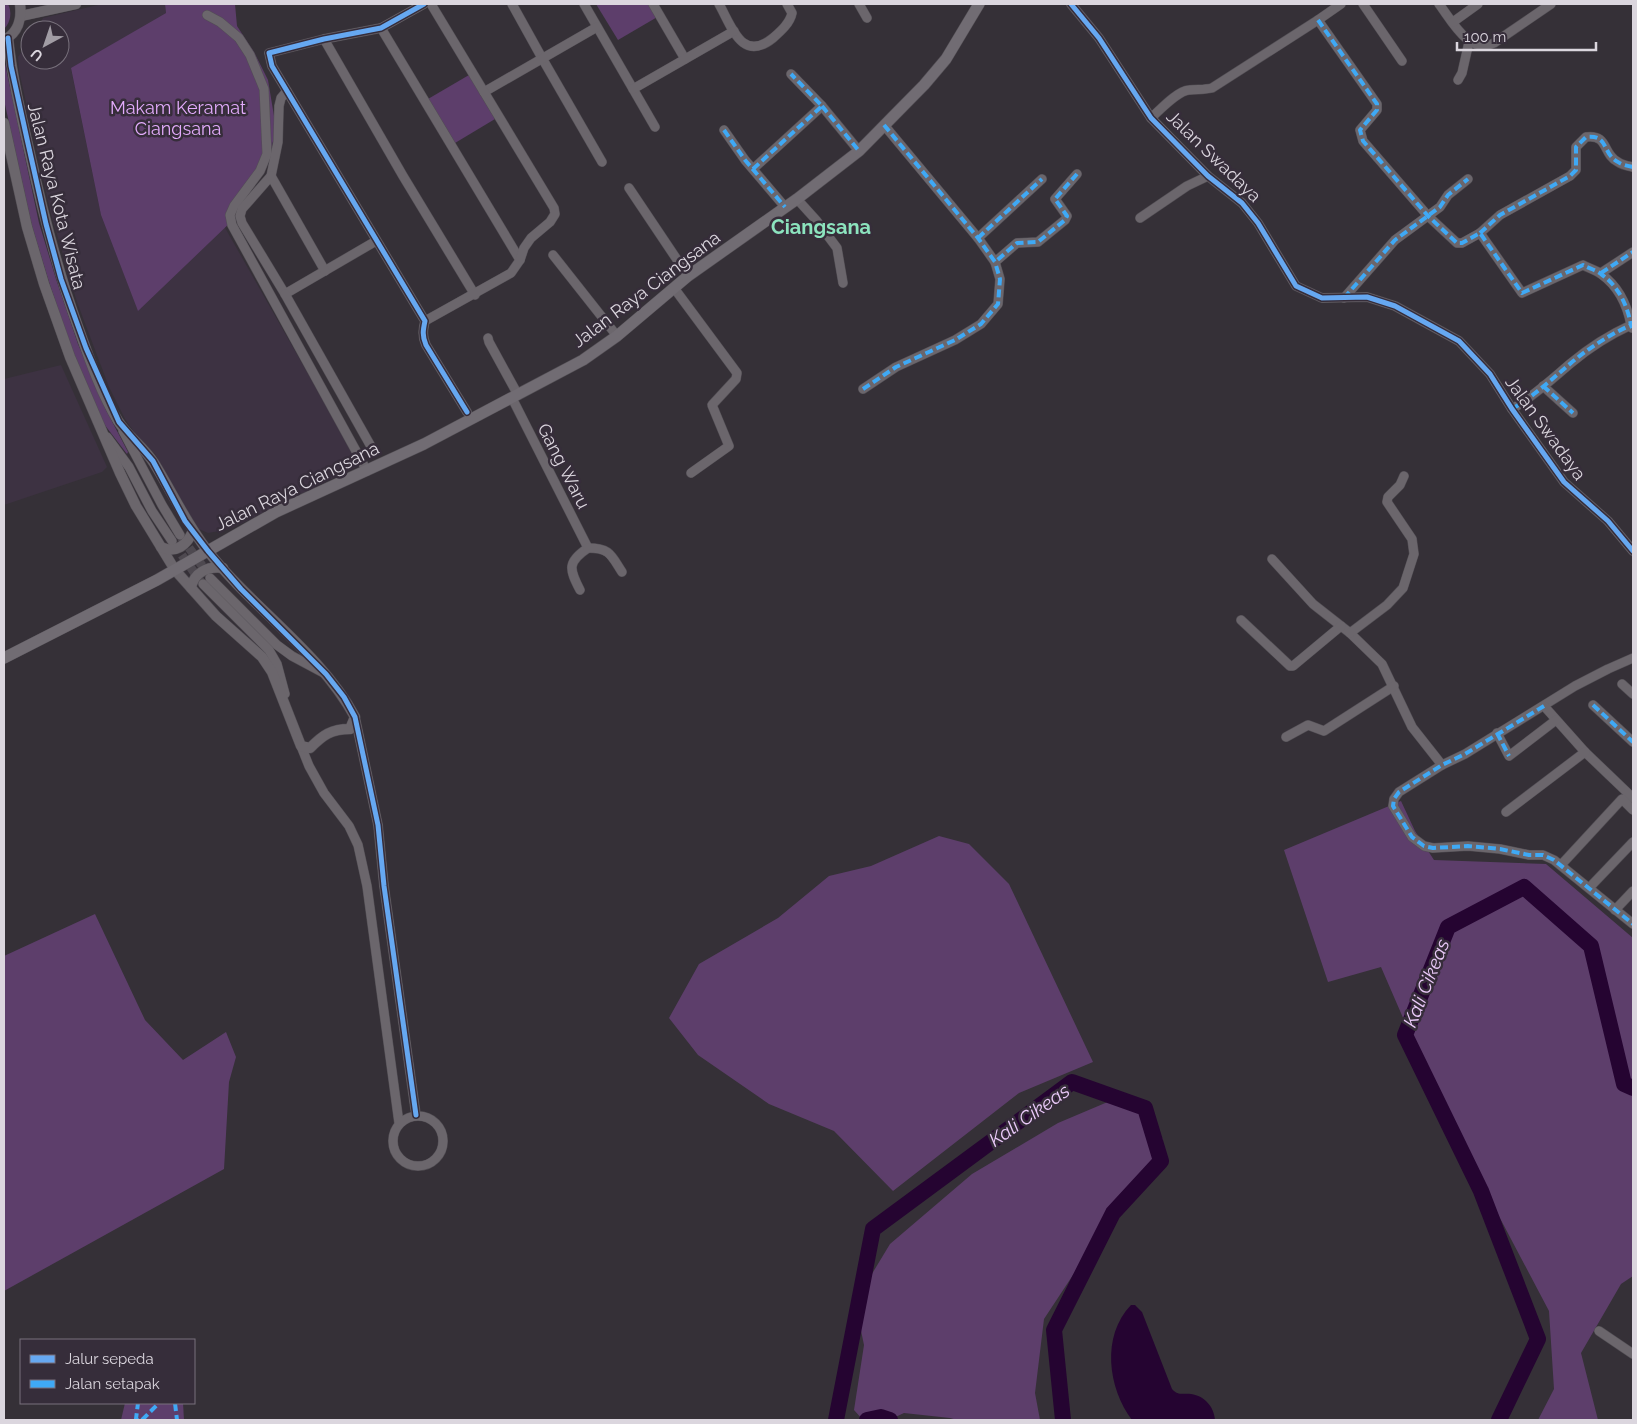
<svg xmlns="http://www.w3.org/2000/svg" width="1637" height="1424" font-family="Raleway,sans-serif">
	<rect width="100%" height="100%" fill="#353037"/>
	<!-- built -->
	<g fill="#3d3242">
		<polygon points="102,4 165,4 166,13 71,69 101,215 138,310 224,226 360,465 230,529 208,533 199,529 182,505 155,454 137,436 125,419 109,387 77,302 51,214 19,71 18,57 30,39 30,60 60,60 60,30 36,30 43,18"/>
		<polygon points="61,365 107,467 102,472 4,505 4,379"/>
	</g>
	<!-- green -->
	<g fill="#5d3e6b">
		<path d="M4 4H8C12 12 11 22 4 29Z"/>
		<polygon points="165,4 235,4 237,26 254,52 268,80 276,128 268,163 237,203 234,219 138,311 101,215 71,68 166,13"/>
		<polygon points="596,4 651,4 659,16 618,40"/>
		<polygon points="4,59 39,223 56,279 78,344 106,410 128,452 127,454 104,424 71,347 49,282 32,226 4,100"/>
		<polygon points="469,75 495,119 455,143 428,99"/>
		<polygon points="1401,801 1415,831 1434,860 1546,864 1633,938 1633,1276 1621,1284 1581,1353 1598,1420 1538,1420 1554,1389 1549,1311 1443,1110 1381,967 1328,982 1284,850"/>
		<polygon points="939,836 969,844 1009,884 1093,1062 1019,1093 893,1191 834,1131 769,1104 698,1055 669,1018 699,964 778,918 829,876 871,866"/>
		<polygon points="95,914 145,1020 183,1060 226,1032 236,1057 229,1082 224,1169 4,1291 4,956"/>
		<polygon points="1110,1101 1152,1118 1163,1140 1150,1171 1098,1237 1044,1319 1035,1393 1040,1420 957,1420 950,1418 904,1413 889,1420 863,1420 854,1410 864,1345 855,1302 890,1244 972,1174 1058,1123"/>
		<polygon points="125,1403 183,1403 184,1420 121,1420"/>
	</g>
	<!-- water -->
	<path fill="#250431" d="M1131 1305H1135L1142 1312 1172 1389C1178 1396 1183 1393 1191 1394 1205 1396 1214 1407 1215 1420H1132C1108 1388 1101 1336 1131 1305Z"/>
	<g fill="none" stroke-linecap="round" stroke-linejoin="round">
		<!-- river -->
		<g stroke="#250431" stroke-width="16">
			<polyline points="836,1420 873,1229 1072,1082 1145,1108 1161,1161 1113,1213 1054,1330 1063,1420"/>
			<polyline points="867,1420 881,1417 890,1420"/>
			<polyline points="1499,1420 1538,1339 1481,1191 1405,1035 1448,927 1524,887 1591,946 1624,1084 1633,1088"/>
		</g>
		<!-- minor-tunnel -->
		<g stroke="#4e4950" stroke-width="9" stroke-dasharray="9 4.5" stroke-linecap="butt">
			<polyline points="181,537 209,575"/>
			<polyline points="174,544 201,582"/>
		</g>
		<!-- minor casing -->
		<g stroke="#524e54" stroke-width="10">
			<g id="minor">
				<path d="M424 4 381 28 324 39 269 53 272 66 425 321C423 330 422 336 426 345L467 412"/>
				<polyline points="512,4 542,58 602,162"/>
				<polyline points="584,4 655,127"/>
				<polyline points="653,4 685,59"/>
				<path d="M719 4C732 27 742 63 773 38 781 31 790 23 792 13L787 4"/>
				<polyline points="859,4 867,18"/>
				<polyline points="1071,4 1099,38 1151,118 1208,176 1242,203 1258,223 1296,286 1322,298 1367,297 1395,306 1459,341 1490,374 1512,409 1564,482 1608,521 1633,551"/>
				<polyline points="1363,4 1402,61"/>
				<path d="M1439 4C1452 21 1469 55 1494 43L1551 4"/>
				<polyline points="207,15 220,22 239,38 250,55 264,89 267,154 260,171 234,206 230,215 232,225 367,471"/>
				<path d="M1318 20 1377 104V110L1360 130 1363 141 1428 216 1457 243H1462L1480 233 1522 293 1583 265C1588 268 1596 270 1601 274 1618 286 1627 304 1631 325"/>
				<polyline points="1453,22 1478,4"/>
				<polyline points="381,28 520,260"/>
				<polyline points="324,39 403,176 475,295"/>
				<polyline points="1458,80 1462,73 1469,42"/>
				<polyline points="633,89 734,31"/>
				<polyline points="287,91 281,98 279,106 278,142 271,176 242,209 240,216 242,223 285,294 376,241"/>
				<polyline points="484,92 597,27"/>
				<polyline points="822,106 859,151"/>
				<path d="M1151 118C1160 110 1177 91 1189 90 1197 89 1204 90 1212 88L1318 20 1341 4"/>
				<polyline points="884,125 978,238 995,262 1017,243 1038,242 1065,220 1067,216 1055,199 1077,174"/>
				<polyline points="724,130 745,160 785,207"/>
				<polyline points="753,169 822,106 791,74"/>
				<polyline points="271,176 325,271"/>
				<polyline points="629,188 688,276"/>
				<polyline points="797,199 816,220 837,248 843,283"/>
				<polyline points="1140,218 1187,186 1208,176"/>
				<path d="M1480 233 1500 215 1570 176 1576 170V147L1586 137C1609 134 1602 154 1618 162 1622 165 1628 166 1633 167"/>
				<polyline points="978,238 1042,179"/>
				<polyline points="553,255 617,336"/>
				<polyline points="1601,273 1633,252"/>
				<polyline points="674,288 737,373 736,379 712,405 729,446 691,473"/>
				<polyline points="285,294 373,450"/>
				<polyline points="1344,298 1395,240 1440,207 1448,195 1468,179"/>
				<polyline points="425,321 511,273 520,260 524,248 531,238 550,222 555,214 554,208 431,4"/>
				<polyline points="488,338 489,342 518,395"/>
				<polyline points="1543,386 1573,413"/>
				<polyline points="863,389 896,367 955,340 981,324 998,304 1000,279 995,262"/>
				<path d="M512 398 588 548C567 562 569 569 580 590"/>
				<path d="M1512 409C1534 396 1552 379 1571 363 1589 348 1609 335 1631 325L1632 328"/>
				<polyline points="123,431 162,505 180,535"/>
				<polyline points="107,437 129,467 152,511 172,541"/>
				<path d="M588 548C610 548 611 555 622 572"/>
				<polyline points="1272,559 1313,604 1350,633 1382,664 1412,727 1442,765"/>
				<polyline points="210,578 277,645 292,656 322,672"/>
				<polyline points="203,584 269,650 277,664 285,694"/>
				<polyline points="1241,620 1290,666 1293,666 1341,626"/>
				<polyline points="1350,633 1387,605 1403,588 1414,554 1412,539 1387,502 1388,497 1400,485 1404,476"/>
				<polyline points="1633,658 1608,669 1575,686 1465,754 1442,765 1399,792 1394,799 1393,806 1412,837 1424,846 1433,848 1468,846 1500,849 1529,855 1543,855 1554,860 1633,924"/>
				<polyline points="1622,684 1633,694"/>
				<polyline points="1593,705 1633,742"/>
				<polyline points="1544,706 1585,752 1633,798"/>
				<polyline points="355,717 378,825 384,886 416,1115"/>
				<polyline points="1497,733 1509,756 1556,720"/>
				<polyline points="1286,737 1308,725 1324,731 1394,686"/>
				<polyline points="301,746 309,766 324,793 349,826 358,845 367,886 399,1123"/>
				<polyline points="1506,812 1585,752"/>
				<polyline points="1561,865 1622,799 1633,810"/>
				<polyline points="1589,888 1633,842"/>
				<polyline points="1615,910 1633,891"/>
				<circle cx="418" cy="1141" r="25"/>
				<polyline points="1599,1331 1633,1354"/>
			</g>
		</g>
		<!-- tertiary casing -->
		<g stroke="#524e54" stroke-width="11">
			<g id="tertiary">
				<polyline points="21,16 76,4"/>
				<path d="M4 40C18 33 22 19 20 4"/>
				<path d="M4 123 27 227 44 284 70 357 120 473 136 506 175 570 216 616 262 657 272 672 301 746 310 748C323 735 331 729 350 729L355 717C320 652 252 608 207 550 186 523 172 492 154 463 144 447 128 437 118 421 101 393 89 358 78 327 57 269 43 214 30 154 21 115 12 77 8 38"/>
				<path d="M161 547C176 554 187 545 193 531"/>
				<path d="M191 588C194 572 208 566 223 568"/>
			</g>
		</g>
		<!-- secondary casing -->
		<g stroke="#524e54" stroke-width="12">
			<polyline id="secondary" points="4,658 157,580 276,512 424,444 583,360 617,336 688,276 797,199 859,151 924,85 946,59 979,4"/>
		</g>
		<!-- minor -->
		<use href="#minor" stroke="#6b666c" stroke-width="9"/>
		<!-- tertiary -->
		<use href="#tertiary" stroke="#6b666c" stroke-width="10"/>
		<!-- secondary -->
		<use href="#secondary" stroke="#716c73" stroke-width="11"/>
		<!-- quiet -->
		<g stroke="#3fa9f5" stroke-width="4" stroke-dasharray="8 4" stroke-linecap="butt">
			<path d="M1318 20 1377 104V110L1360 130 1363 141 1428 216 1457 243H1462L1480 233 1522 293 1583 265C1588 268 1596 270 1601 274 1618 286 1627 304 1631 325"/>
			<polyline points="822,106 859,151"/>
			<polyline points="884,125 978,238 995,262 1017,243 1038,242 1065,220 1067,216 1055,199 1077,174"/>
			<polyline points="724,130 745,160 785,207"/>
			<polyline points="753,169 822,106 791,74"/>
			<path d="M1480 233 1500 215 1570 176 1576 170V147L1586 137C1609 134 1602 154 1618 162 1622 165 1628 166 1633 167"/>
			<polyline points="978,238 1042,179"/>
			<polyline points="1601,273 1633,252"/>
			<polyline points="1344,298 1395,240 1440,207 1448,195 1468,179"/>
			<polyline points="1543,386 1573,413"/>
			<polyline points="863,389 896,367 955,340 981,324 998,304 1000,279 995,262"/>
			<path d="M1512 409C1534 396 1552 379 1571 363 1589 348 1609 335 1631 325L1632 328"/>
			<polyline points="1593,705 1633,742"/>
			<polyline points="1544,706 1465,754 1442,765 1399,792 1394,799 1393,806 1412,837 1424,846 1433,848 1468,846 1500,849 1529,855 1543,855 1554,860 1633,924"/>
			<polyline points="1497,733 1509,756"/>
			<polyline points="175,1403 177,1420"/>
			<polyline points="138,1420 136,1419 138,1403"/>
			<polyline points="142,1420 159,1403"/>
		</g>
		<!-- cycleway casing -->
		<g stroke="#362d3a" stroke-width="8">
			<g id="cycleway">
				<path d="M424 4 381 28 324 39 269 53 272 66 425 321C423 330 422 336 426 345L467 412"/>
				<polyline points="1071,4 1099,38 1151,118 1208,176 1242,203 1258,223 1296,286 1322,298 1367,297 1395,306 1459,341 1490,374 1512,409 1564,482 1608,521 1633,551"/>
				<polyline points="8,38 11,66 27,139 46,224 61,279 86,348 119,422 153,461 185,521 208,551 241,589 326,674 344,697 355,717 378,825 384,886 416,1115"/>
			</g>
		</g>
		<!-- cycleway -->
		<use href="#cycleway" stroke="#66a8f1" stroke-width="5"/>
	</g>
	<g text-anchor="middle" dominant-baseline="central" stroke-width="5" stroke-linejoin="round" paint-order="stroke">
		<!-- park labels -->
		<g font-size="18" fill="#e3abfc" stroke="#362d3a">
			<text x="178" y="107">Makam Keramat<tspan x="178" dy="21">Ciangsana</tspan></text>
		</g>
		<!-- street labels -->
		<g font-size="18" fill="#dbd6de" stroke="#362d3a">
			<text transform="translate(1214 156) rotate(44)">Jalan Swadaya</text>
			<text transform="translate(57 196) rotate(76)">Jalan Raya Kota Wisata</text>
			<text transform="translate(646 289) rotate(-37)">Jalan Raya Ciangsana</text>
			<text transform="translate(1546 428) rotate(54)">Jalan Swadaya</text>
			<text transform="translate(564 466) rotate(63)">Gang Waru</text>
			<text transform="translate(297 486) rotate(-26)">Jalan Raya Ciangsana</text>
		</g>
		<!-- water labels -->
		<g font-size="19" font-style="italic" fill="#eccbfb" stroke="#362d3a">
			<text transform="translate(1426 983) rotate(-68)">Kali Cikeas</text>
			<text transform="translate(1029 1115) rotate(-35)">Kali Cikeas</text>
		</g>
		<!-- quarter labels -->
		<g font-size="20" font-weight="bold" fill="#8ce3be" stroke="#362d3a">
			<text x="821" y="227">Ciangsana</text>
		</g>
	</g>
	<!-- border -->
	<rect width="1637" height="1424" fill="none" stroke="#dbd6de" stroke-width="10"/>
	<!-- legend -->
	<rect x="20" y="1339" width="175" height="65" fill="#362d3a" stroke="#78717c"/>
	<rect x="30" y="1355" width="25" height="8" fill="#66a8f1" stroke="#78717c"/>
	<text x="65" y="1364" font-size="15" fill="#dbd6de">Jalur sepeda</text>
	<rect x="30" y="1380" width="25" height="8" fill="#3fa9f5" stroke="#78717c"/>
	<text x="65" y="1389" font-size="15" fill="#dbd6de">Jalan setapak</text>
	<!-- north arrow -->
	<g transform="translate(45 45) rotate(220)"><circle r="24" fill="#362d3a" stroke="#78717c"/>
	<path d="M0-4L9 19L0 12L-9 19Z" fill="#a19ca4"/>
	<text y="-8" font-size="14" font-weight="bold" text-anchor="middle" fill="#dbd6de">U</text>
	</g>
	<!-- scale -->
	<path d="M1457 42v8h139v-8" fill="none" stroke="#dbd6de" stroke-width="2.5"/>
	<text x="1464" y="42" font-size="15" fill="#dbd6de" stroke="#362d3a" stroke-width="4" paint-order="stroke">100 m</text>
</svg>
